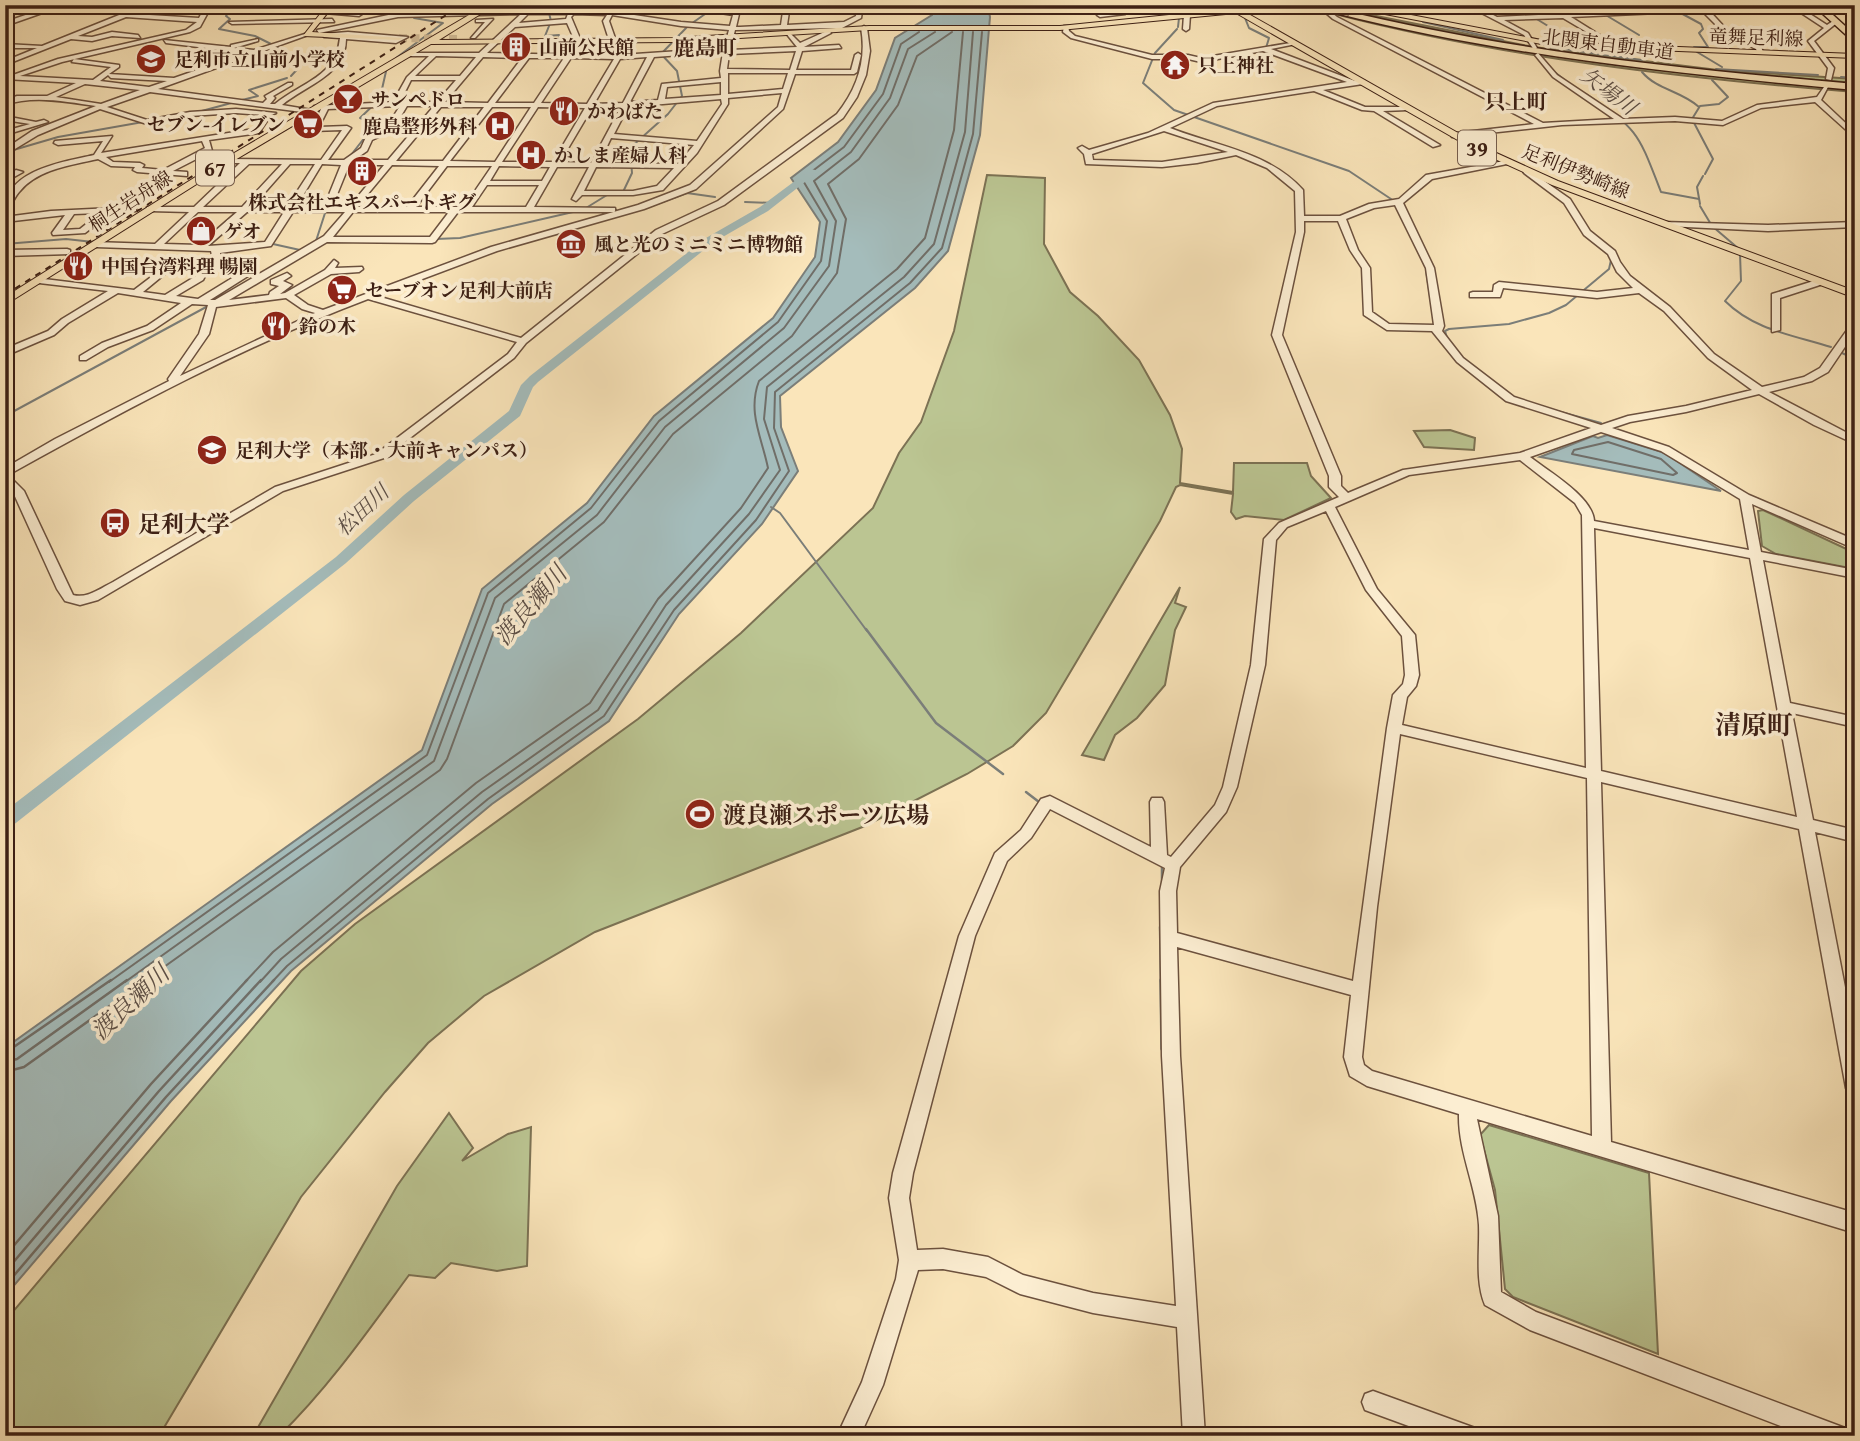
<svg xmlns="http://www.w3.org/2000/svg" width="1860" height="1441" font-family="'Gentium Book Plus','Noto Serif JP',serif">
	<rect width="100%" height="100%" fill="#fae5ba"/>
	<filter id="stains"><feTurbulence type="fractalNoise" baseFrequency=".00286" numOctaves="4"/><feColorMatrix values="0 0 0 0 .2 0 0 0 0 .09 0 0 0 0 .02 0 0 0 .5 -.17"/></filter>
	<radialGradient id="worn" r=".72"><stop offset=".6" stop-color="#630" stop-opacity="0"/><stop offset="1" stop-color="#630" stop-opacity=".3"/></radialGradient>
	<!-- green -->
	<g fill="#bbc592" stroke="#7c7254" stroke-width="2">
		<path d="M1337 12C1507 56 1680 73 1855 88V92C1682 78 1506 58 1335 14Z"/>
		<path d="M1356 12 1538 48 1718 70 1855 79V83C1686 69 1520 51 1356 12Z"/>
		<polygon points="987,175 1045,178 1044,244 1070,292 1098,316 1139,360 1170,415 1182,449 1180,483 1233,492 1234,463 1307,463 1311,476 1331,498 1284,520 1245,516 1236,519 1231,512 1233,494 1180,485 1176,487 1160,521 1046,713 1013,746 967,774 865,826 595,932 484,996 428,1043 385,1092 301,1197 159,1436 5,1436 5,1321 301,971 355,924 638,719 741,633 873,508 899,453 921,422 954,331"/>
		<polygon points="1450,430 1475,438 1474,450 1424,447 1414,431"/>
		<polygon points="1763,510 1855,553 1855,569 1776,554 1762,546 1758,511"/>
		<polygon points="1180,587 1175,603 1186,607 1175,630 1165,685 1137,718 1115,735 1104,760 1082,755"/>
		<path d="M449 1113 473 1148 462 1161 508 1134 531 1127 527 1266 497 1271 451 1263 435 1278 409 1275C368 1331 329 1387 279 1436H253L397 1186Z"/>
		<polygon points="1489,1125 1649,1173 1658,1354 1513,1297 1505,1289 1495,1190 1480,1135"/>
	</g>
	<!-- water -->
	<g fill="#a4bcbb" stroke="#7b7e79" stroke-width="2">
		<polygon points="932,5 988,5 990,17 980,135 948,251 915,288 780,396 781,427 798,471 762,524 679,614 609,721 492,804 291,971 171,1101 5,1296 5,1048 422,750 482,589 587,503 654,416 773,318 815,257 820,222 791,178 838,142 876,90 895,38 932,15"/>
		<polygon points="1607,435 1665,453 1721,491 1540,457 1593,436 1598,438"/>
	</g>
	<g fill="none" stroke-linecap="round" stroke-linejoin="round">
		<!-- shore-far1 -->
		<g stroke="#706e68" stroke-width="2">
			<polygon points="1608,442 1661,459 1677,473 1673,475 1572,454 1574,450"/>
			<polyline points="109,982 427,755 488,593 591,508 659,421 778,322 821,261 827,221 802,179 844,147 883,94 901,44 919,32"/>
			<polyline points="125,982 434,761 495,598 597,515 665,427 784,328 829,266 836,221 814,181 851,152 890,98 908,49 935,32"/>
			<polyline points="143,982 440,770 447,759 504,604 604,522 673,434 792,336 837,273 846,219 828,184 859,159 898,105 917,56 952,32"/>
			<path d="M245 982 273 952 476 783 590 703 658 599 741 508 768 468C762 438 747 412 759 381L897 269 925 238 954 130 963 32"/>
			<polyline points="260,982 281,959 482,792 598,710 666,605 749,514 780,470 764,419 767,387 904,277 934,244 965,132 973,32"/>
			<polyline points="272,982 287,966 488,799 604,716 674,610 756,520 789,471 774,428 775,392 910,283 942,248 973,134 982,32"/>
		</g>
		<!-- shore -->
		<g stroke="#706e68" stroke-width="2.5">
			<polyline points="5,1053 111,980"/>
			<polyline points="5,1062 17,1059 127,980"/>
			<polyline points="5,1072 24,1067 146,980"/>
			<polyline points="5,1256 151,1084 247,980"/>
			<polyline points="5,1272 159,1091 261,980"/>
			<polyline points="5,1286 166,1097 274,980"/>
		</g>
		<!-- stream-far2 -->
		<g stroke="#7b7e79" stroke-width="2">
			<polyline points="234,5 226,16 230,19 219,29 255,36 271,44"/>
			<polyline points="547,5 551,21 545,36 559,35 566,55"/>
			<polyline points="1152,5 1175,10 1178,14"/>
			<polyline points="1395,5 1408,14"/>
			<polyline points="1589,5 1639,35"/>
			<polyline points="1666,5 1701,24 1703,29 1699,33 1708,47 1694,47"/>
			<polyline points="1518,7 1541,16"/>
			<polyline points="1245,18 1249,28 1269,38 1266,48"/>
			<polyline points="1535,18 1574,42"/>
			<polyline points="1423,22 1503,40"/>
			<polyline points="1178,27 1179,18"/>
			<polyline points="1177,29 1155,53 1143,83 1174,110 1349,171 1394,201"/>
			<polyline points="276,46 303,63 291,76"/>
			<polyline points="1549,47 1642,60"/>
			<polyline points="1697,52 1722,67"/>
			<polyline points="396,58 443,23 414,18 428,5"/>
			<polyline points="1716,69 1818,75"/>
			<polyline points="1552,70 1566,81"/>
			<path d="M1642 72C1657 90 1682 91 1699 107"/>
			<polyline points="1841,77 1855,78"/>
			<path d="M1586 94C1639 130 1638 133 1661 192L1699 199"/>
			<polyline points="242,100 258,96 249,90 287,78"/>
			<polyline points="198,112 235,102"/>
			<polyline points="10,151 58,137 143,122"/>
			<polyline points="351,155 369,132 369,121 360,118 385,94 382,89 387,67"/>
			<polyline points="1705,174 1713,159 1692,119 1700,106 1719,104 1728,97 1712,80"/>
			<polyline points="1546,182 1566,197"/>
			<polyline points="623,192 632,173 630,148 668,114 682,96 677,71 661,54 688,26 708,12"/>
			<polyline points="329,197 342,165"/>
			<polyline points="745,202 773,203"/>
			<polyline points="1700,204 1697,187 1703,176"/>
			<polyline points="1700,206 1712,226 1739,249"/>
			<polyline points="586,208 607,195"/>
			<polyline points="646,208 687,193 715,197"/>
			<polyline points="1569,210 1575,220"/>
			<polyline points="436,239 460,238 573,212"/>
			<polyline points="316,241 326,210"/>
			<polyline points="5,244 66,239 93,242"/>
			<polyline points="273,244 300,250"/>
			<path d="M1740 254 1741 281 1725 301C1754 330 1793 335 1831 347"/>
			<polyline points="1426,270 1432,309"/>
			<polyline points="1448,341 1445,331 1449,329 1509,324 1549,313 1566,305 1609,269 1611,260"/>
			<polyline points="1842,353 1855,359"/>
			<polyline points="1550,409 1601,423"/>
			<polyline points="5,416 208,306"/>
			<polyline points="771,507 780,513 867,631"/>
		</g>
		<!-- stream-far1 -->
		<g stroke="#7b7e79" stroke-width="2.5">
			<polyline points="866,629 936,723 1003,774"/>
			<polyline points="1026,792 1039,802"/>
			<polyline points="1162,867 1162,885"/>
			<polyline points="1160,927 1161,982"/>
		</g>
		<!-- stream -->
		<polyline stroke="#7b7e79" stroke-width="3.5" points="1161,980 1162,1049"/>
		<!-- river -->
		<polygon fill="#a4bcbb" fill-rule="evenodd" points="811,169 819,171 768,211 714,242 538,382 533,387 520,416 414,501 346,563 12,826 5,828 5,811 336,557 404,495 509,411 521,385 530,376 706,238 760,207"/>
		<!-- major-tunnel -->
		<polyline stroke="#d4be99" stroke-width="8" stroke-dasharray="8 4.5" stroke-linecap="butt" points="399,38 458,39"/>
		<!-- minor casing -->
		<g stroke="#6c513e" stroke-width="3">
			<g id="minor">
				<polygon points="55,5 65,5 5,26 5,22"/>
				<path d="M144 5H153L133 14 199 18 206 5H212L200 27 190 32 62 62 20 76 93 80 111 67 72 62 74 59 119 65V67L109 74 174 78 246 53 166 43 164 40 231 47V45L258 39V41L234 48 254 50 308 33V35L158 89 263 103 267 99 265 96 288 83H292V85L273 96 275 98 270 104H275C302 82 336 77 340 38L324 37 322 34 348 32 408 37 396 43 346 39C346 75 306 85 282 105L312 110 310 113 150 92 107 107 147 120 190 112 236 109 276 113 271 115 259 133 209 140 212 151 173 171 187 172V176L137 172 133 170 135 167 111 166 98 159C72 165 38 169 20 191 15 196 12 204 8 211H5C5 170 63 162 94 155L103 141 58 145 54 143 55 141 112 136 101 153 254 129 264 115 236 113 190 116 147 124 100 109 38 135 5 155V149L32 131 96 106C66 102 34 95 5 105V100L17 96H47L76 83 5 79V75H13L58 59 186 30 197 22 126 17 78 36 92 37 112 32 138 35 140 38 112 36 92 41 71 39 5 65V61L37 48H5V44L42 46ZM108 75 111 78 167 81 149 87 100 81ZM85 84 140 90 101 104 56 97ZM202 141 205 148 163 170 142 168 144 165 140 163 113 162 106 157Z"/>
				<polygon points="167,5 174,5 168,9 165,7"/>
				<path d="M676 5H692L735 12 739 7 737 5H745L739 14 736 27H740L781 25 784 5H790L787 25 844 22 856 16 857 5H863L861 18 842 28 735 30 730 50 797 47 785 32H789L800 43 829 30 831 33 804 47 839 45 841 48 802 51 796 70H851L855 55 858 53 861 55 857 72 854 74H795L783 109 696 189 644 209 497 251 377 296 521 338 656 230 718 201 837 114C857 89 867 60 861 28L864 26 867 28 870 51 866 75 857 97 843 118 724 205 662 234 526 343 514 358 384 458 283 491 98 600 80 605 65 601 57 589 13 492 5 485V468L55 439 169 381 168 379 199 334 208 305 192 304 153 330 108 347 86 360H80V356L102 343 147 326 181 303 118 293 68 323 54 335 5 356V349L48 331 62 319 108 291 39 283 36 282V278L134 290 163 268 166 269V273L143 292 165 295 196 276 203 263 212 255 211 251 96 247 92 244 93 242 155 244 189 212 150 211H147V207H194L240 163H224V159L321 160 342 130 311 131 321 109 314 108V106L393 102 407 77 429 56H409L407 53H479L521 14 398 17 319 33 317 30 398 13 609 11 613 7 616 9 614 12 681 22 730 26 733 15 689 8 634 14 631 12ZM528 14H568L566 19 519 23ZM574 14 607 15 603 21 614 55H587L571 17ZM612 15 681 26 729 30 724 48 621 55 609 21ZM567 23 581 55 487 53 515 27ZM796 51 790 70 727 69 729 54ZM723 52 720 71 721 78 662 84 658 100 630 102 654 57ZM436 56 476 57 460 76H415ZM483 57 522 58 488 103 445 102ZM647 57 623 103 594 104 620 59ZM529 58H564L534 103H495ZM571 58 614 59 587 104 541 103ZM728 73H788L783 89 728 94ZM411 80H456L437 102H400ZM721 82V95L665 99 667 87ZM782 93 778 107 690 185 638 205 491 247 323 310 308 305 294 295 331 274 359 272 363 269 362 267 335 268 338 263 334 260 325 270 285 293 280 294 292 285 283 281 291 276 287 273 271 280V284L279 286 270 292 269 295 229 300 327 242 432 243 435 242 458 212H615V208H612L534 207 557 167H589L572 199 576 201 582 195H633L663 190 697 153 728 104V98ZM721 99 722 104 697 141 614 134 628 107ZM400 106 386 128 366 137 361 148 344 160H328L351 128 347 126 319 127 328 109ZM407 106H434L388 160H354L367 151 372 140 392 131ZM441 107H484L443 161H396ZM492 107H531L495 162 450 161ZM538 107 585 108 553 162H502ZM621 107 591 163 560 162 592 108ZM611 138 694 145 678 164 599 163ZM249 164H282L242 207H203ZM290 164H315L287 207H252ZM322 164 341 165 324 207H296ZM349 165H384L349 207H332ZM392 165 439 166 407 207H357ZM447 166H492L464 207H416ZM499 166 550 167 542 181H490ZM596 167 674 168 657 186 633 191H584ZM487 185H539L526 207H472ZM198 212H237L199 245 164 244ZM247 212H284L265 242 208 246ZM293 212H345L324 236 215 300H210L248 276V272H242L198 299 176 296 203 280 210 266 220 256V253L271 246ZM353 212H449L430 237H333ZM286 298 302 309 315 313 180 376 209 334 216 307ZM368 299 517 342 508 354 376 454 275 487 113 582C101 588 87 599 73 595L24 491 8 475C125 410 243 346 368 299Z"/>
				<polygon points="1327,5 1333,5 1332,13 1337,17 1543,123 1614,119 1553,77 1535,55 1538,53 1557,75 1623,119 1675,117 1722,121 1757,105 1817,97 1824,87 1828,87 1821,100 1855,132 1855,138 1815,102 1761,108 1723,125 1675,121 1562,125 1452,137 1451,135 1455,133 1534,124 1333,19 1326,13"/>
				<polygon points="1466,5 1474,5 1497,17 1558,14 1544,5 1551,5 1566,14 1699,7 1697,5 1704,5 1729,32 1761,47 1763,52 1758,53 1756,49 1725,34 1702,11 1571,17 1614,44 1612,47 1563,18 1504,20 1528,33 1537,48 1534,50 1524,35"/>
				<polygon points="1789,5 1796,5 1827,25 1833,21 1838,22 1814,41 1834,68 1831,80 1826,79 1828,68 1808,41 1824,28"/>
				<polygon points="326,10 359,12 362,14 359,16 324,13"/>
				<polygon points="1123,11 1125,14 1100,17 1097,15"/>
				<polygon points="1187,13 1190,15 1189,29 1186,31 1183,29 1184,15"/>
				<polygon points="332,19 334,22 232,24 229,22"/>
				<polygon points="493,19 475,38 471,38 485,22 476,22 476,20"/>
				<path d="M1064 26H1068L1069 31 1075 36 1152 55H1188L1201 58 1296 42V44L1271 49 1355 81H1365L1363 84 1323 90 1365 107H1410L1408 110 1383 111 1440 145 1433 147 1374 111 1362 110 1314 91 1217 106 1170 128C1216 146 1269 152 1303 190L1304 216H1340L1369 204 1399 199 1426 175 1510 160V164H1507L1432 179 1403 203 1434 268 1444 326 1442 331 1463 358 1514 397 1601 425 1628 416 1686 406 1752 390 1708 358 1664 311 1639 293 1597 298 1503 288 1500 297H1470V293L1473 292H1493L1494 285 1499 282 1597 292 1633 288 1617 272 1608 254 1584 235 1564 203 1524 173 1523 171 1527 169 1570 199 1590 231 1615 251 1620 262 1630 276 1670 307 1714 354 1762 387 1804 377 1820 368 1852 323 1855 322V332L1828 372 1812 381 1769 392 1855 437V444L1814 425 1759 394 1686 412 1630 422 1612 428 1669 447 1749 495 1855 540V549L1752 504 1761 552 1855 570V578L1763 560 1790 703 1855 717V727L1792 713 1813 820 1855 830V842L1815 832 1855 1039V1096L1849 1094 1846 1088 1799 829 1601 782 1611 1142 1855 1213V1233L1477 1119 1498 1216 1501 1292 1536 1312 1845 1428 1848 1436H1807L1530 1330 1485 1305C1475 1281 1480 1251 1479 1225 1477 1187 1458 1152 1459 1114L1367 1086 1350 1076 1344 1057 1351 995 1177 947 1180 1056 1205 1436H1183L1177 1327 1093 1313 1020 1294 986 1277 943 1269 918 1270 883 1385 860 1436H837L862 1382 896 1279 899 1260 889 1198 893 1173 959 936 995 853 1021 830 1041 799 1050 796 1151 847 1150 802 1152 798H1162L1164 802 1167 855 1171 857 1215 805 1223 787 1251 665 1264 539 1279 523 1339 497 1329 487V476L1272 335 1296 232 1295 191 1267 168 1236 155 1197 163 1162 167 1086 164 1084 154 1078 148 1082 146 1089 150 1148 133 1213 103 1347 82 1263 51 1201 62 1188 59H1152L1071 38 1063 32ZM1164 131 1228 152 1162 162 1093 160 1092 154ZM1395 205 1426 268 1434 325 1389 324 1372 312 1370 268 1358 250 1346 219 1374 208ZM1304 221H1338L1350 250 1362 268 1364 315 1387 330 1432 331 1457 362 1506 401 1591 428 1520 453 1403 470 1348 493 1341 486V476L1282 335 1304 232ZM1601 432 1661 451 1740 499 1749 550 1594 521C1593 497 1548 471 1530 457ZM1520 460 1575 503 1582 515 1586 768 1402 725 1407 697 1416 686 1419 675 1415 635 1377 589 1335 507 1409 475ZM1326 511 1366 590 1402 636 1405 675 1403 684 1393 695 1387 728 1353 981 1177 933 1176 891 1180 867 1226 812 1237 787 1265 665 1276 540 1287 527ZM1594 528 1750 558 1797 817 1601 771ZM1400 734 1587 778 1592 1136 1372 1071 1364 1065 1362 1057 1377 907ZM1050 809 1165 868 1160 891 1162 1056 1176 1306 1093 1293 1023 1275 988 1257 943 1249 917 1250 909 1198 913 1173 975 936 1007 861 1031 838Z"/>
				<polygon points="5,116 36,122 44,120 48,122 5,135 5,131 30,124 5,120"/>
				<polygon points="16,170 23,172 5,182 5,177"/>
				<path d="M133 207H136V211L111 213 85 233 53 235 52 233 65 215 5 222V217L51 211ZM100 213 80 229 63 230 74 214Z"/>
				<polygon points="1663,222 1768,225 1855,222 1855,227 1768,231 1666,226 1662,224"/>
				<polygon points="67,249 70,250 70,254 5,256 5,250"/>
				<polygon points="1820,279 1823,280 1823,284 1780,298 1780,330 1772,332 1772,294"/>
				<polygon points="1373,1391 1475,1428 1478,1436 1436,1436 1365,1410 1362,1402 1365,1394"/>
			</g>
		</g>
		<!-- major casing -->
		<g stroke="#3d2015" stroke-width="2">
			<g id="major">
				<polygon points="327,5 334,5 312,32 403,38 399,40 303,36"/>
				<polygon points="486,5 495,5 439,40 674,38 869,26 1060,26 1268,5 1331,5 1385,10 1552,42 1855,54 1855,58 1552,46 1385,14 1314,8 1245,12 1481,146 1558,181 1855,291 1855,298 1552,185 1475,150 1236,13 1060,30 869,30 674,42 431,44 230,163 5,305 5,297 224,159"/>
			</g>
		</g>
		<!-- highway casing -->
		<g stroke="#3d2015" stroke-width="3">
			<g id="highway">
				<polygon points="1813,5 1822,5 1855,35 1855,43"/>
				<path d="M1338 9C1508 51 1680 69 1855 84V90C1679 74 1506 56 1335 13Z"/>
			</g>
		</g>
		<!-- minor -->
		<use href="#minor" fill="#fceed2" fill-rule="evenodd"/>
		<!-- major -->
		<use href="#major" fill="#fae5ba" fill-rule="evenodd"/>
		<!-- highway -->
		<use href="#highway" fill="#fae5ba" fill-rule="evenodd"/>
		<!-- rail -->
		<polyline stroke="#3d2015" stroke-width="2" stroke-dasharray="6 6" stroke-linecap="butt" points="5,295 462,5"/>
		<!-- highway-bridge casing -->
		<g stroke="#3d2015" stroke-width="10" stroke-linecap="butt">
			<polyline id="highway-bridge" points="1328,5 1350,11"/>
		</g>
		<!-- highway-bridge -->
		<use href="#highway-bridge" stroke="#fae5ba" stroke-width="9"/>
	</g>
	<!-- icons -->
	<defs>
		<g id="building-disc" transform="scale(1.575)"><circle r="9.5" fill="#8f2418" stroke="#fceed2"/><path d="M-4-6H4V6H1V3H-1V6H-4ZM-2.5-4.3h1.7v1.8h-1.7ZM.8-4.3h1.7v1.8H.8ZM-2.5-1h1.7V.8h-1.7ZM.8-1h1.7V.8H.8Z" fill="#fff"/></g>
		<g id="school-disc" transform="scale(1.575)"><circle r="9.5" fill="#8f2418" stroke="#fceed2"/><path d="M0-5L7-2L0 1L-7-2ZM-4 1L0 2.5L4 1V4Q0 6-4 4Z" fill="#fff"/></g>
		<g id="temple-disc" transform="scale(1.575)"><circle r="9.5" fill="#8f2418" stroke="#fceed2"/><path d="M0-6L5-2H3V0L6.5 2.5H4V6H1.5V3h-3V6H-4V2.5H-6.5L-3 0V-2H-5Z" fill="#fff"/></g>
		<g id="bar-disc" transform="scale(1.575)"><circle r="9.5" fill="#8f2418" stroke="#fceed2"/><path d="M-6-5H6L.8 .8V4.5H3.5V6h-7V4.5H-.8V.8Z" fill="#fff"/></g>
		<g id="restaurant-disc" transform="scale(1.575)"><circle r="9.5" fill="#8f2418" stroke="#fceed2"/><path d="M-5-6h1v4h1v-4h1v4h1v-4h1v5L-1.5 .5V6h-2V.5L-5-1ZM5-6V6H3V1.5H1.5Q1.5-4 5-6Z" fill="#fff"/></g>
		<g id="supermarket-disc" transform="scale(1.575)"><circle r="9.5" fill="#8f2418" stroke="#fceed2"/><path d="M-6-5.5h2.5l.6 2H6L4.5 2H-2.5L-4.4-4H-6ZM-1.5 3.2a1.3 1.3 0 1 0 .1 0ZM3 3.2a1.3 1.3 0 1 0 .1 0Z" fill="#fff"/></g>
		<g id="hospital-disc" transform="scale(1.575)"><circle r="9.5" fill="#8f2418" stroke="#fceed2"/><path d="M-5-5h3v3.5h4V-5h3V5h-3V1.5h-4V5h-3Z" fill="#fff"/></g>
		<g id="shop-disc" transform="scale(1.575)"><circle r="9.5" fill="#8f2418" stroke="#fceed2"/><path d="M-5-2.5h2.3a2.7 3.5 0 0 1 5.4 0H5L5.5 6h-11ZM-1.5-2.5h3a1.5 2.3 0 0 0-3 0Z" fill="#fff"/></g>
		<g id="museum-disc" transform="scale(1.575)"><circle r="9.5" fill="#8f2418" stroke="#fceed2"/><path d="M0-6L6-3V-2H-6V-3ZM-5-1h2V3h-2ZM-1-1h2V3h-2ZM3-1h2V3H3ZM-6 4H6V6H-6Z" fill="#fff"/></g>
		<g id="university-disc" transform="scale(1.575)"><circle r="9.5" fill="#8f2418" stroke="#fceed2"/><path d="M0-5L7-2L0 1L-7-2ZM-4 1L0 2.5L4 1V4Q0 6-4 4Z" fill="#fff"/></g>
		<g id="bus-disc" transform="scale(1.575)"><circle r="9.5" fill="#8f2418" stroke="#fceed2"/><path d="M-5-6H5V4H4V6H2V4H-2V6H-4V4H-5ZM-3.5-4V0h7V-4ZM-3.5 1.2v1.5H-2V1.2ZM2 1.2v1.5H3.5V1.2Z" fill="#fff"/></g>
		<g id="stadium-disc" transform="scale(1.575)"><circle r="9.5" fill="#8f2418" stroke="#fceed2"/><path d="M0-5a6.5 5 0 1 0 0 10a6.5 5 0 1 0 0-10ZM-3.5-1.8h7v3.6h-7Z" fill="#fff"/></g>
	</defs>
	<g fill-rule="evenodd">
		<use href="#building-disc" x="516" y="47"/>
		<use href="#school-disc" x="151" y="59"/>
		<use href="#temple-disc" x="1175" y="65"/>
		<use href="#bar-disc" x="348" y="99"/>
		<use href="#restaurant-disc" x="564" y="111"/>
		<use href="#supermarket-disc" x="308" y="124"/>
		<use href="#hospital-disc" x="500" y="126"/>
		<use href="#hospital-disc" x="531" y="155"/>
		<use href="#building-disc" x="362" y="171"/>
		<use href="#shop-disc" x="201" y="231"/>
		<use href="#museum-disc" x="571" y="244"/>
		<use href="#restaurant-disc" x="78" y="266"/>
		<use href="#supermarket-disc" x="342" y="290"/>
		<use href="#restaurant-disc" x="276" y="326"/>
		<use href="#university-disc" x="212" y="450"/>
		<use href="#bus-disc" x="115" y="523"/>
		<use href="#stadium-disc" x="700" y="814"/>
	</g>
	<g text-anchor="middle" dominant-baseline="central" stroke-width="7" stroke-linejoin="round" paint-order="stroke">
		<!-- far-street labels -->
		<g font-size="19" fill="#3d2015" stroke="#fceed2">
			<text transform="translate(1756 37) rotate(2)">竜舞足利線</text>
			<text transform="translate(1608 44) rotate(7)">北関東自動車道</text>
			<text transform="translate(1576 171) rotate(22)">足利伊勢崎線</text>
			<text transform="translate(130 201) rotate(-33)">桐生岩舟線</text>
		</g>
		<!-- far-poi labels -->
		<g font-size="19" font-weight="bold" fill="#3d2015" stroke="#fceed2" text-anchor="start">
			<text x="539" y="47">山前公民館</text>
			<text x="174" y="59">足利市立山前小学校</text>
			<text x="1198" y="65">只上神社</text>
			<text x="371" y="99">サンペドロ</text>
			<text x="587" y="111">かわばた</text>
			<text x="285" y="124" text-anchor="end">セブン-イレブン</text>
			<text x="477" y="126" text-anchor="end">鹿島整形外科</text>
			<text x="554" y="155">かしま産婦人科</text>
			<text x="362" y="202" text-anchor="middle">株式会社エキスパートギグ</text>
			<text x="224" y="231">ゲオ</text>
			<text x="594" y="244">風と光のミニミニ博物館</text>
			<text x="101" y="266">中国台湾料理 暢園</text>
			<text x="365" y="290">セーブオン足利大前店</text>
			<text x="299" y="326">鈴の木</text>
			<text x="235" y="450">足利大学（本部・大前キャンパス）</text>
		</g>
		<!-- far-quarter labels -->
		<g font-size="21" font-weight="bold" fill="#3d2015" stroke="#fceed2">
			<text x="705" y="47">鹿島町</text>
			<text x="1516" y="101">只上町</text>
		</g>
		<!-- far-water labels -->
		<g font-size="21" font-style="italic" fill="#5c4f47" stroke="#fceed2">
			<text transform="translate(1609 91) rotate(37)">矢場川</text>
			<text transform="translate(362 510) rotate(-43)">松田川</text>
		</g>
		<!-- shield labels -->
		<g fill="#fceed2" stroke="#765e4e" stroke-width="2">
			<rect x="1458" y="130.5" width="38" height="35" rx="5"/>
			<rect x="196" y="150.5" width="38" height="35" rx="5"/>
		</g>
		<g font-size="21" font-weight="bold" fill="#3d2015">
			<text x="1477" y="148">39</text>
			<text x="215" y="168">67</text>
		</g>
		<!-- poi labels -->
		<g font-size="23" font-weight="bold" fill="#3d2015" stroke="#fceed2" text-anchor="start">
			<text x="138" y="523">足利大学</text>
			<text x="723" y="814">渡良瀬スポーツ広場</text>
		</g>
		<!-- water labels -->
		<g font-size="24" font-style="italic" fill="#5c4f47" stroke="#fceed2">
			<text transform="translate(530 605) rotate(-49)">渡良瀬川</text>
			<text transform="translate(130 1002) rotate(-43)">渡良瀬川</text>
		</g>
		<!-- quarter labels -->
		<g font-size="26" font-weight="bold" fill="#3d2015" stroke="#fceed2">
			<text x="1754" y="724">清原町</text>
		</g>
	</g>
	<!-- margin -->
	<rect width="1860" height="1441" fill="none" stroke="#fae5ba" stroke-width="28"/>
	<rect x="7" y="7" width="1846" height="1427" fill="none" stroke="#3d2015" stroke-width="3.5"/>
	<rect x="14" y="14" width="1832" height="1413" fill="none" stroke="#3d2015" stroke-width="2"/>
	<rect width="100%" height="100%" filter="url(#stains)"/>
	<rect width="100%" height="100%" fill="url(#worn)"/>
</svg>
